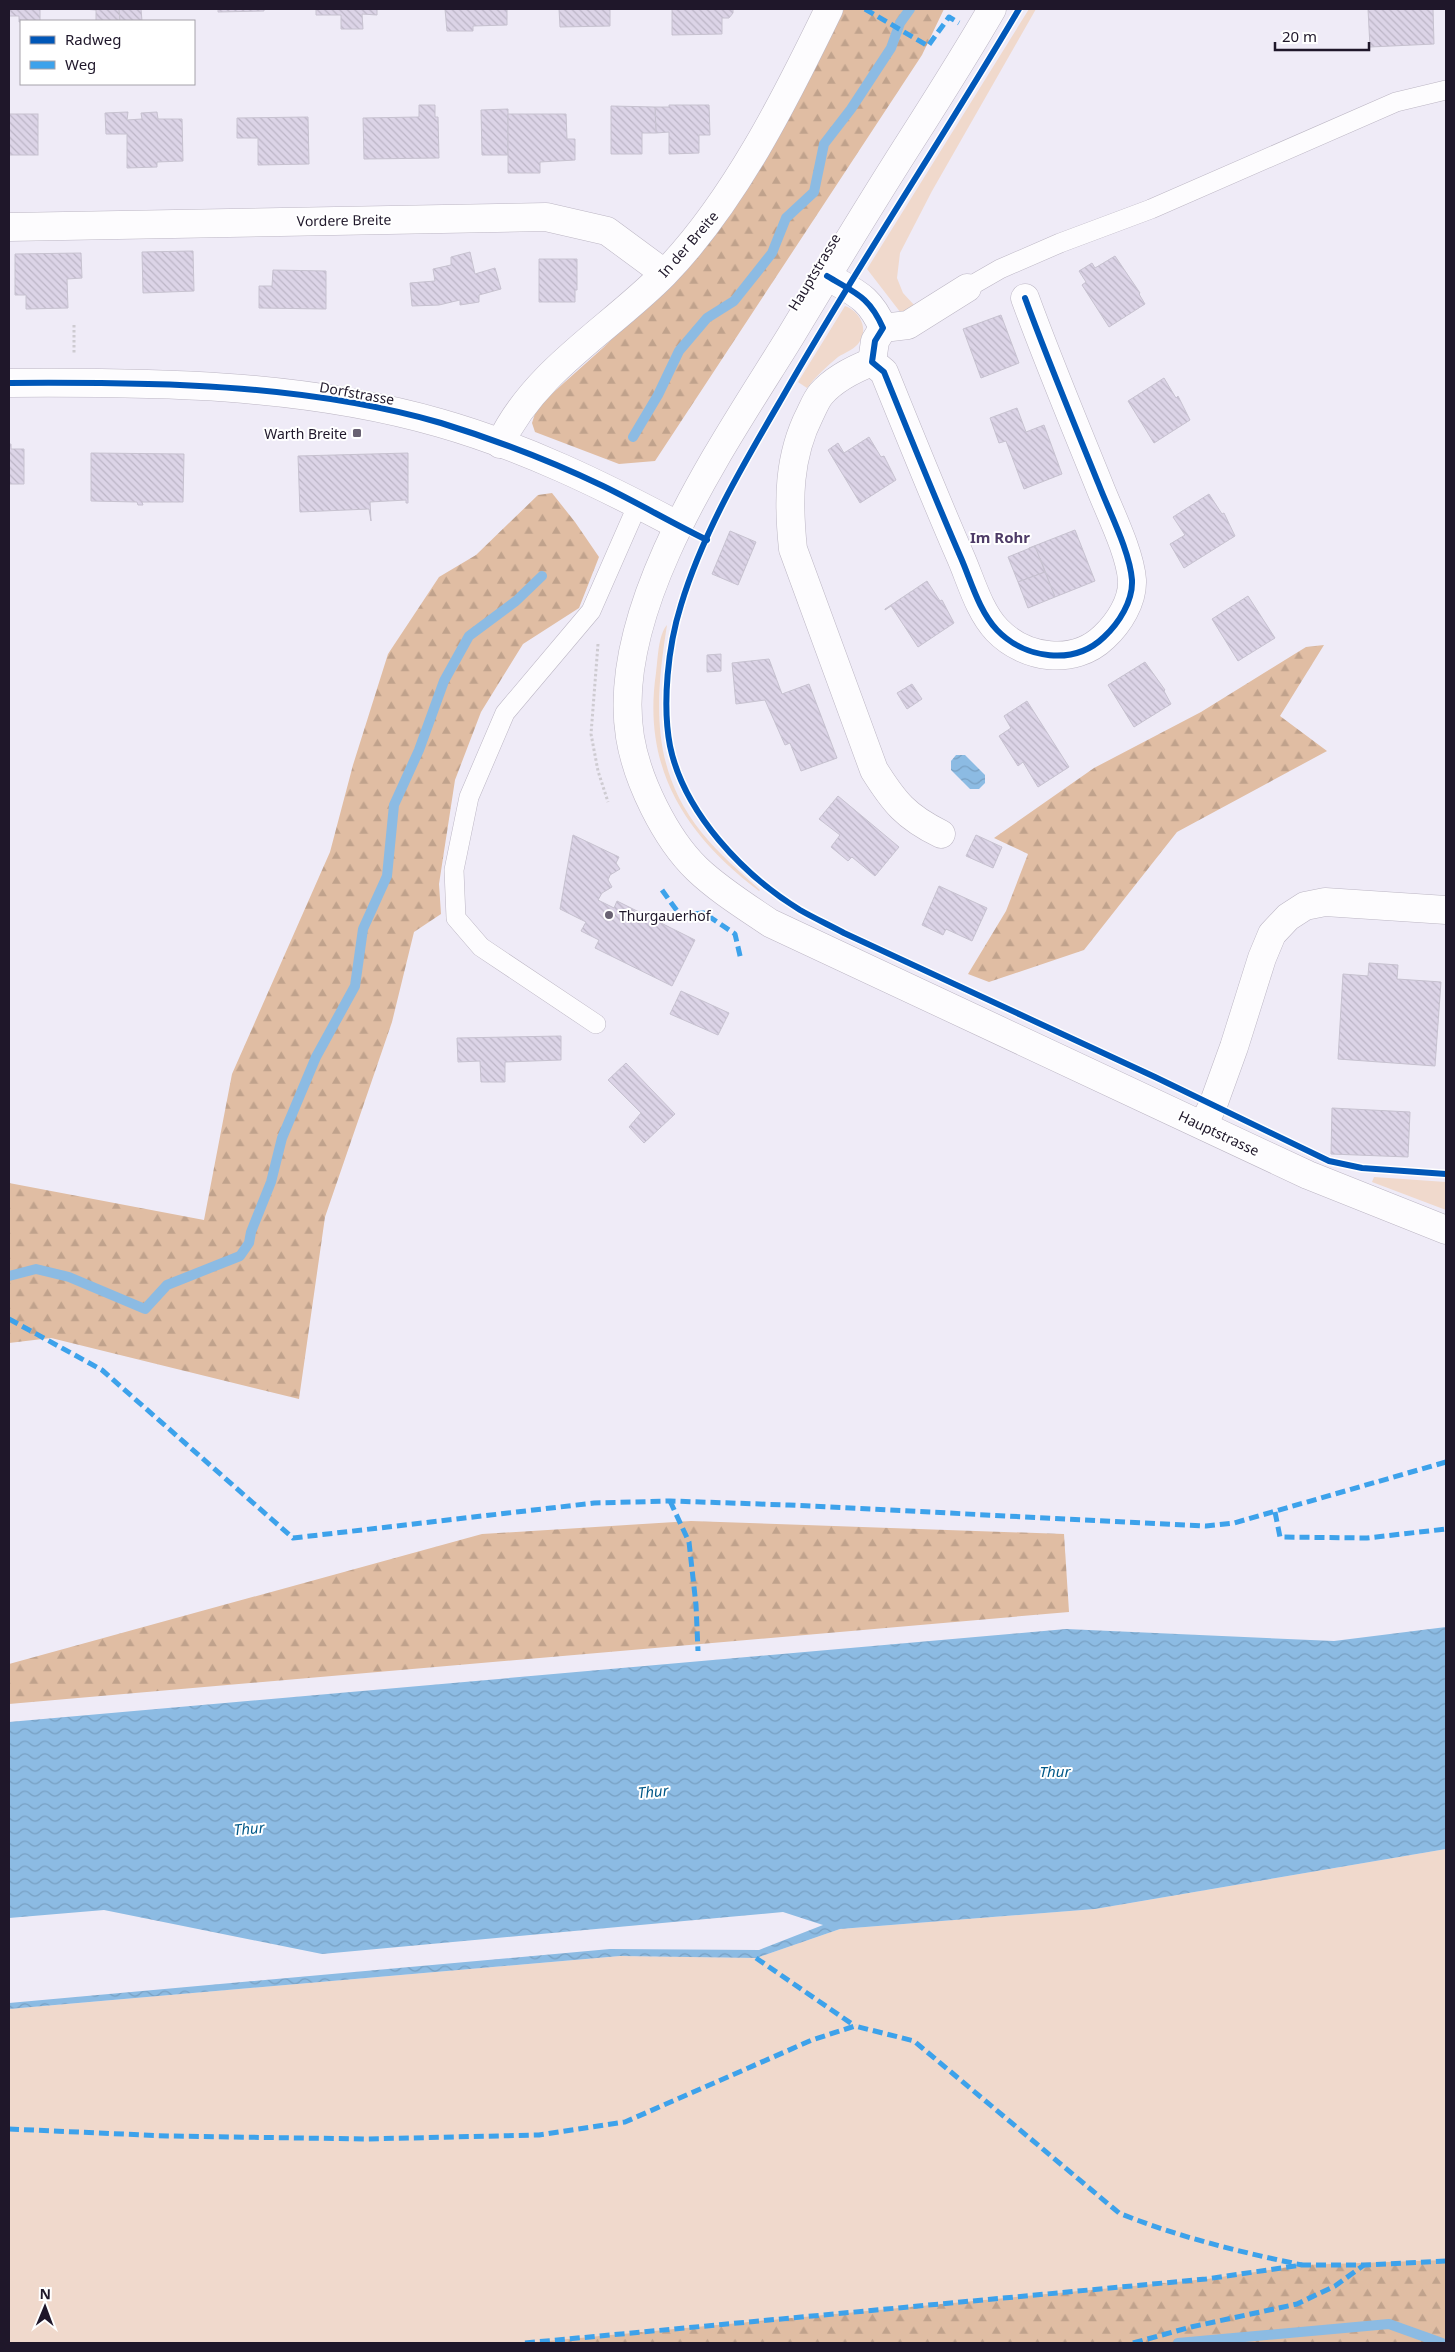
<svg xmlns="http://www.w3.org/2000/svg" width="1455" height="2352" font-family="'Noto Sans',sans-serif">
	<defs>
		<pattern id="forest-firs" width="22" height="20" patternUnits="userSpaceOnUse" patternTransform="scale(1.25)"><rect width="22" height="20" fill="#e0bda3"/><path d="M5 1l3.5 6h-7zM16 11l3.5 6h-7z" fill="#c0a28c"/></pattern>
		<pattern id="water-waves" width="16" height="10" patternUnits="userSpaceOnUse" patternTransform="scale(1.25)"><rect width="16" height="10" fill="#8cbbe3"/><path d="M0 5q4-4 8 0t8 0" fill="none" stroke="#78a0c3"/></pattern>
		<pattern id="building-back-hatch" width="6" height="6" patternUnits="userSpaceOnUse" patternTransform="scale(1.25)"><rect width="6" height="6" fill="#dcd4e7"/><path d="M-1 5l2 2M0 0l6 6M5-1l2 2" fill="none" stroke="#bcb5c6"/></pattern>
	</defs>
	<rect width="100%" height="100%" fill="#efebf7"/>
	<!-- grass -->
	<g fill="#f0d9cc">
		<polygon points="1029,9 1036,9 932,191 900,253 897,278 903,293 915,306 904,317 867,269"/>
		<path d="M845 306C860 311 870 330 858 344 853 350 844 353 838 357 827 366 816 376 807 388L798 382Z"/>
		<path d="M667 625C655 701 650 769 702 833 719 854 740 872 760 890L759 891C685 835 642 768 656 673 658 659 658 635 667 625Z"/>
		<polygon points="1374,1177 1446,1182 1446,1210 1372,1182"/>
		<polygon points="1446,1849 1446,2261 1364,2265 1302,2265 1206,2279 525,2343 9,2343 9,2009 620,1956 756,1958 840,1929 1095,1909"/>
	</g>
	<!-- forest -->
	<g fill="url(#forest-firs)">
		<polygon points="844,9 944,9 922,55 655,461 619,464 535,432 532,423 537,407 604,347 669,280 800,91"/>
		<polygon points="552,493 575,522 599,557 579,608 523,644 481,712 455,780 439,884 441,914 414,932 392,1022 325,1217 299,1399 51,1338 9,1343 9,1183 204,1220 232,1074 330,852 353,765 388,654 439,577 476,555 538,495"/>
		<polygon points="1324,645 1280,716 1327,751 1177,832 1084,950 989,982 968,974 1006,911 1028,854 994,838 1094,768 1201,712 1306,647"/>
		<polygon points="691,1521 1064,1534 1069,1612 9,1704 9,1664 482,1534"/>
		<polygon points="1446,2260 1446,2343 525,2343 1206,2279 1302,2265"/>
	</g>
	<!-- water -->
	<g fill="url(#water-waves)">
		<polygon points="956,755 965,755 985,775 985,783 979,789 970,789 951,770 951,761"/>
		<polygon points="1446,1627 1446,1849 1095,1909 840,1929 756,1958 620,1956 9,2009 9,2003 610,1949 759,1950 823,1925 783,1912 322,1954 104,1910 9,1918 9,1722 1066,1629 1334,1641"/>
	</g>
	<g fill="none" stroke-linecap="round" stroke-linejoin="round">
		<!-- stream -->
		<g stroke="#8cbbe3" stroke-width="10">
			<polyline points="633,437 658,395 679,351 707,318 734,301 772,253 786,218 814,192 824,144 851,109 891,48 900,23 910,9"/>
			<polyline points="9,1276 36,1269 69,1277 145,1309 167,1285 240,1256 249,1243 251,1232 271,1182 282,1138 316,1057 355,986 363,929 387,876 394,805 419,750 444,681 469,636 516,601 542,576"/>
			<polyline points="1178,2343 1389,2324 1442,2343"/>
		</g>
	</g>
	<!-- building -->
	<g fill="url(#building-back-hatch)" stroke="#c7c2d0">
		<polygon points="9,9 40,9 40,21 19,22 19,16 9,16"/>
		<polygon points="83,9 119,9 120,21 96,21 96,10"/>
		<polygon points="119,9 141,9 142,21 120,21"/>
		<polygon points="218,9 264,9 264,11 218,12"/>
		<polygon points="316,9 377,9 377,15 362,14 363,29 341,29 341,15 316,15"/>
		<polygon points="445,9 507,9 507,25 473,26 473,31 447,31"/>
		<polygon points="559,9 610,9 610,26 560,27"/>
		<polygon points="672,9 733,9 733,13 729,18 722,18 722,34 672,35"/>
		<polygon points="1368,9 1433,9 1434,44 1370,47"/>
		<polygon points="419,105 435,105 435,117 438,117 439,158 364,159 363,118 419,117"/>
		<polygon points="669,105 709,105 710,135 699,135 699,153 669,154 669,132 656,133 655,107 669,107"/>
		<polygon points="611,106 655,107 656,133 642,133 642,154 611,154"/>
		<polygon points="508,109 508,155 482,155 481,110"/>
		<polygon points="128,112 127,120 142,119 141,113 157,112 158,119 182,119 183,161 157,162 157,167 127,168 127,134 106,134 105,113"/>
		<rect x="9" y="114" width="29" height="41"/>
		<polygon points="508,114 566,114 567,139 575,139 575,160 540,162 540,173 508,173"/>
		<polygon points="308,117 309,164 258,165 258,138 237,138 237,118"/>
		<polygon points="193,251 194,291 143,293 142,252"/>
		<polygon points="470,252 475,274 495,268 501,289 479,295 479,302 460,305 460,300 439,305 412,306 410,283 435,281 433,269 451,265 451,257"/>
		<polygon points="81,253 82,278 67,279 68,308 26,309 26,295 15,295 15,254"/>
		<polygon points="1115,256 1140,293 1139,294 1145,304 1109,327 1082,285 1086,282 1079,271 1092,263 1095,268"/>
		<polygon points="539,259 577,259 577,290 575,290 575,302 539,302"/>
		<polygon points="273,270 326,271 326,309 259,308 259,286 272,286"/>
		<polygon points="1001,315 1019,363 981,378 963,329"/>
		<polygon points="1164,378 1176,398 1178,396 1190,420 1154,443 1128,401"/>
		<polygon points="1017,408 1026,432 1044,425 1062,474 1024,489 1006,441 999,443 990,418"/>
		<polygon points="869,437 881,457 884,456 896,480 860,503 828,450 838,443 844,453"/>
		<polygon points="9,444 11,444 11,449 24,449 24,484 9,484"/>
		<polygon points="91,453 184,454 183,502 142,502 143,505 138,505 137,502 91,501"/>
		<polygon points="408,453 408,503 406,503 406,500 370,502 371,521 369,509 300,512 298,456"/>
		<polygon points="1209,494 1222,514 1224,513 1235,536 1184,568 1170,544 1185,535 1173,517"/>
		<polygon points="1075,530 1095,581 1055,597 1040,558 1034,560 1029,548"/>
		<polygon points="730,531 756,542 738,585 712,574"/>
		<polygon points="1035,546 1045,572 1018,582 1008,557"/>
		<polygon points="1045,572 1055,597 1028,608 1018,582"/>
		<polygon points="927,581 940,601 942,600 954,623 918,647 891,606 885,610 885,609"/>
		<polygon points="1248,596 1275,638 1238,661 1212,619"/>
		<polygon points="721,654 721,671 707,672 707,655"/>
		<polygon points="769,659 782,694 809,684 837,758 801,771 790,743 785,745 765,700 736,704 732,663"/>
		<polygon points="1145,662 1165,690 1164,691 1171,704 1134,727 1108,685"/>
		<polygon points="912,684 922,699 907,709 897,693"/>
		<polygon points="1027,701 1069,767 1038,787 1023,762 1018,766 999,736 1011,728 1004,716"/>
		<polygon points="838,796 899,847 875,876 852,857 848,861 831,847 840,835 819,819"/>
		<polygon points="573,835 619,857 616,863 620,869 610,875 608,880 612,887 602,893 598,900 614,908 617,901 695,940 672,986 595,948 599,940 581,931 586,922 560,909"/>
		<polygon points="976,835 1002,847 993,868 966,856"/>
		<polygon points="939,886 987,908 972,941 946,929 943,935 922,925"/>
		<polygon points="1369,963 1398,965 1397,979 1441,982 1435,1066 1338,1059 1343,974 1368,976"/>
		<polygon points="681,991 729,1013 718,1035 670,1014"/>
		<polygon points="561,1036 561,1060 505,1062 505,1082 481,1082 480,1061 458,1062 457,1038"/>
		<polygon points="626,1063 675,1114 644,1143 629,1127 641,1113 608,1080"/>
		<polygon points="1332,1108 1410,1112 1408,1157 1331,1154"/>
	</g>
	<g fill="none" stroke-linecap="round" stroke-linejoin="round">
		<!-- service casing -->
		<g stroke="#bcb6c4" stroke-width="20">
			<g id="service">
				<polyline points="967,288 1000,269 1060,243 1151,209 1396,102 1446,90"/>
				<polyline points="596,1024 481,947 456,918 454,870 469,797 505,713 591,611 638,504"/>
			</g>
		</g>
		<!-- minor casing -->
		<g stroke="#bcb6c4" stroke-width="29">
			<g id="minor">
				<polyline points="9,227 546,217 607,231 664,273"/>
				<path d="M827 276C855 293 869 296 883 328L875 341 872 362 884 372C909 434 934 496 961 558 971 581 979 611 997 630 1025 659 1074 666 1104 637 1119 623 1133 601 1132 580 1130 552 1109 511 1099 485 1074 423 1048 361 1025 298"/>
				<polyline points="883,328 908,325 967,288"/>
				<path d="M872 362C854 369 834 379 821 394 816 400 813 408 810 414 788 457 788 502 793 549L874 770C894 802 906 817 941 834"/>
				<path d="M500 444C534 371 610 329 664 274 734 202 786 98 829 9"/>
				<polyline points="1203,1125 1213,1105 1234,1047 1262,958 1272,934 1288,917 1305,906 1325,902 1446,910"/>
			</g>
		</g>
		<!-- tertiary casing -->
		<g stroke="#bcb6c4" stroke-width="29">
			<path id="tertiary" d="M9 383C152 382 301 383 440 423 524 447 602 485 679 526"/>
		</g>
		<!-- secondary casing -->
		<g stroke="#bcb6c4" stroke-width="29">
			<path id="secondary" d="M992 9C962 61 929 112 896 164 860 221 825 279 790 337 724 444 609 607 630 737 637 780 665 838 697 869 719 890 745 906 770 923L1308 1175 1446 1230"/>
		</g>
		<!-- path -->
		<g stroke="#cecbd1" stroke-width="3" stroke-dasharray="2.5 2.5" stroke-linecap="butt">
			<polyline points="74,325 74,353"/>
			<polyline points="598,644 591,734 598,771 608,802"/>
		</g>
		<!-- service -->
		<use href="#service" stroke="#fdfcfe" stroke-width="19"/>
		<!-- minor -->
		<use href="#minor" stroke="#fdfcfe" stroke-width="28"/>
		<!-- tertiary -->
		<use href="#tertiary" stroke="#fdfcfe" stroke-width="28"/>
		<!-- secondary -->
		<use href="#secondary" stroke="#fdfcfe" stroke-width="28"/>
		<!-- quiet -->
		<g stroke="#3da2eb" stroke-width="5" stroke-dasharray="10 5" stroke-linecap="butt">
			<polyline points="865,9 928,46 949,17 959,23"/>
			<polyline points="662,890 680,915 704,913 735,934 741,960"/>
			<polyline points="9,1319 102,1370 293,1538 594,1503 670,1501 789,1505 1206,1526 1234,1523 1446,1462"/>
			<polyline points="670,1501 689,1542 696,1605 698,1651"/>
			<polyline points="1275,1512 1280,1537 1367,1538 1446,1529"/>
			<polyline points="756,1958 855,2026"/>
			<path d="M9 2129 167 2136 366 2139 539 2135 625 2122 812 2040 855 2026 914 2041 1119 2213C1178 2237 1240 2252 1302 2265"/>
			<polyline points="525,2343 1206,2279 1302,2265 1364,2265 1446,2261"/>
			<polyline points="1133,2343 1191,2327 1297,2304 1335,2286 1364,2265"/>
		</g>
		<!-- cycleway casing -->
		<g stroke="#fff" stroke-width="9">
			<g id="cycleway">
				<path d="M1019 9C942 140 857 266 782 398 744 463 703 532 681 605 668 646 662 704 670 746 684 813 743 875 800 910 814 918 829 925 844 933L1155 1077 1329 1161 1362 1168 1446 1174"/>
				<path d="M827 276C855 293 869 296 883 328L875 341 872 362 884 372C909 434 934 496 961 558 971 581 979 611 997 630 1025 659 1074 666 1104 637 1119 623 1133 601 1132 580 1130 552 1109 511 1099 485 1074 423 1048 361 1025 298"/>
				<path d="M9 383C152 382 302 383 441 423 496 440 551 461 603 486 638 503 672 523 707 540"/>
			</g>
		</g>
		<!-- cycleway -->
		<use href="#cycleway" stroke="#0057b8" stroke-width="6"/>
	</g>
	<!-- markers -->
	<g fill="#686172" stroke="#fff" stroke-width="2">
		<rect x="352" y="428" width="10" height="10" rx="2.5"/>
		<circle cx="609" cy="915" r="5"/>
	</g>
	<g text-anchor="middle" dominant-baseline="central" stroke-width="4" stroke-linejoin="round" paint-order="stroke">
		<!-- street labels -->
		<g font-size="14" fill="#1f172a" stroke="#fff">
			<text transform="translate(344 220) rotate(-1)">Vordere Breite</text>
			<text transform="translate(688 244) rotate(-49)">In der Breite</text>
			<text transform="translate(814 272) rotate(-59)">Hauptstrasse</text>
			<text transform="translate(357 393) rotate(10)">Dorfstrasse</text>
			<text transform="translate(1219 1133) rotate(25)">Hauptstrasse</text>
		</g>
		<!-- poi labels -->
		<g font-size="14" fill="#1f172a" stroke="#fff" text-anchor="end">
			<text x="347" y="433">Warth Breite</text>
			<text x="619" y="915" text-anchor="start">Thurgauerhof</text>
		</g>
		<!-- neighbourhood labels -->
		<g font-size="15" font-weight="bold" fill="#4e3b67" stroke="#fff">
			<text x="1000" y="537">Im Rohr</text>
		</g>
		<!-- water labels -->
		<g font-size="15" font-style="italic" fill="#005888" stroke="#fff">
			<text x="1055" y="1771">Thur</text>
			<text transform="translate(653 1791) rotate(-5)">Thur</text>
			<text transform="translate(249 1828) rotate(-5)">Thur</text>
		</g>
	</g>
	<!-- border -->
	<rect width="1455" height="2352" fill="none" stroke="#1f172a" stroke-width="20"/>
	<!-- legend -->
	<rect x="20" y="20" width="175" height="65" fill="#ffffff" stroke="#a5a2aa"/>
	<rect x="30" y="36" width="25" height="8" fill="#0057b8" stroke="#a5a2aa"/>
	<text x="65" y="45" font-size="15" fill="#1f172a">Radweg</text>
	<rect x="30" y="61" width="25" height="8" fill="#3da2eb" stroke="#a5a2aa"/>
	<text x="65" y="70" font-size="15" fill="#1f172a">Weg</text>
	<!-- north arrow -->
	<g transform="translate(45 2307) rotate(1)" stroke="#ffffff" stroke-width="4" paint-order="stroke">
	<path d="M0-4L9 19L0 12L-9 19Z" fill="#1f172a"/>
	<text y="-8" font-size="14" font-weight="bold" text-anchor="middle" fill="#1f172a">N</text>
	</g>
	<!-- scale -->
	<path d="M1275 42v8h94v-8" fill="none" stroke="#1f172a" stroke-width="2.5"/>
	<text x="1282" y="42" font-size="15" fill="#1f172a" stroke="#ffffff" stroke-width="4" paint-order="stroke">20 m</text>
</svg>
